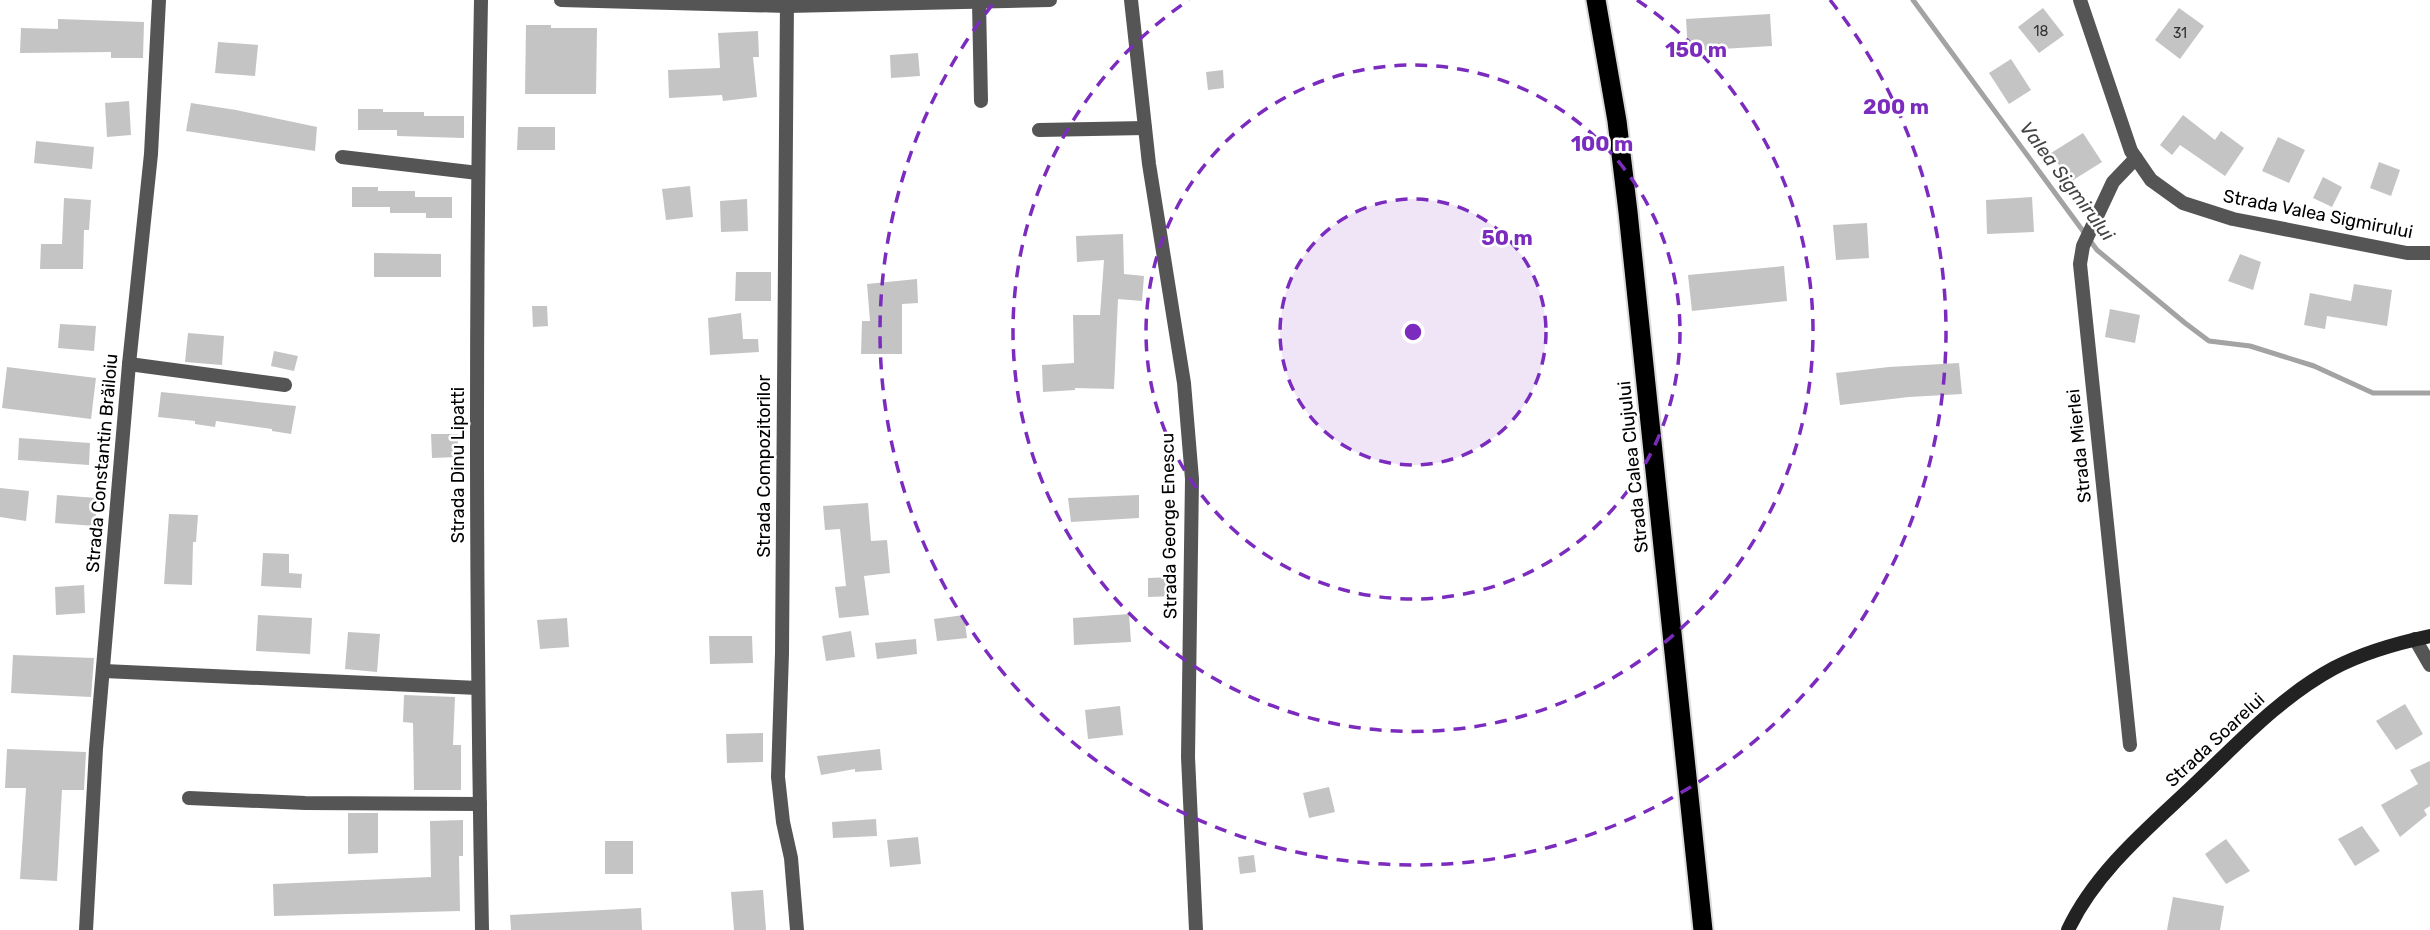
<svg xmlns="http://www.w3.org/2000/svg" width="2430" height="930" font-family="Rubik,sans-serif">
	<rect width="100%" height="100%" fill="#fff"/>
	<g fill="none" stroke-linecap="round" stroke-linejoin="round">
		<!-- stream -->
		<polyline stroke="#a3a3a3" stroke-width="5" points="1913,0 2097,250 2185,323 2209,341 2250,346 2314,366 2373,393 2430,393"/>
	</g>
	<!-- building -->
	<g fill="#c4c4c4">
		<polygon points="2043,8 2064,35 2039,53 2018,27"/>
		<polygon points="2179,8 2204,26 2180,59 2155,40"/>
		<polygon points="1770,14 1772,46 1688,51 1686,19"/>
		<polygon points="58,19 144,22 143,58 111,58 111,52 20,53 21,28 58,29"/>
		<polygon points="526,25 551,25 551,28 597,28 596,94 525,94"/>
		<polygon points="758,31 759,57 753,57 757,97 723,101 722,95 669,98 668,70 720,68 718,33"/>
		<polygon points="218,42 258,45 255,76 215,73"/>
		<polygon points="918,53 920,76 891,78 890,55"/>
		<polygon points="2011,59 2031,90 2009,104 1989,73"/>
		<polygon points="1223,70 1224,88 1208,90 1206,72"/>
		<polygon points="129,101 131,135 107,137 105,103"/>
		<polygon points="191,103 236,110 317,127 315,151 186,131"/>
		<polygon points="358,109 383,109 383,112 424,112 424,116 464,116 464,138 397,136 397,130 358,130"/>
		<polygon points="2183,115 2215,140 2221,131 2244,148 2225,176 2180,145 2172,155 2160,145"/>
		<polygon points="518,127 555,127 555,150 517,150"/>
		<polygon points="2083,133 2102,162 2070,182 2051,153"/>
		<polygon points="2278,137 2305,150 2289,183 2262,171"/>
		<polygon points="36,141 94,147 92,169 34,163"/>
		<polygon points="2379,162 2400,170 2391,196 2370,188"/>
		<polygon points="2323,177 2342,187 2332,207 2313,198"/>
		<polygon points="690,186 693,217 666,220 662,189"/>
		<polygon points="352,187 378,187 378,191 415,191 415,197 452,197 452,218 426,218 426,213 390,213 390,207 352,207"/>
		<polygon points="2032,197 2034,232 1987,234 1986,200"/>
		<polygon points="64,198 91,200 89,230 84,230 83,269 40,269 41,244 62,244"/>
		<polygon points="747,199 748,231 721,232 720,201"/>
		<polygon points="1867,223 1869,258 1836,260 1833,225"/>
		<polygon points="1123,234 1124,274 1144,276 1142,301 1118,299 1114,389 1075,388 1075,390 1043,392 1042,365 1074,363 1073,315 1100,315 1104,260 1077,262 1076,236"/>
		<polygon points="374,253 441,254 441,277 374,277"/>
		<polygon points="2240,254 2261,262 2253,290 2228,281"/>
		<polygon points="1784,266 1787,301 1692,311 1688,275"/>
		<polygon points="736,272 771,272 771,301 735,301"/>
		<polygon points="917,279 918,303 902,304 902,354 861,354 862,321 870,321 867,284"/>
		<polygon points="2354,284 2392,290 2387,326 2327,316 2325,329 2304,325 2310,293 2351,301"/>
		<polygon points="532,306 547,306 548,326 533,327"/>
		<polygon points="2110,309 2140,315 2135,343 2105,337"/>
		<polygon points="741,313 743,339 758,339 759,352 710,355 708,318"/>
		<polygon points="60,324 96,326 94,351 58,348"/>
		<polygon points="188,333 224,336 222,365 185,362"/>
		<polygon points="274,351 298,356 294,371 271,366"/>
		<polygon points="1959,363 1962,394 1909,397 1840,405 1836,373 1889,367"/>
		<polygon points="7,367 96,378 91,419 2,408"/>
		<polygon points="161,392 296,406 291,434 272,431 272,429 216,421 215,427 195,424 195,421 158,417"/>
		<polygon points="431,434 458,434 458,457 432,458"/>
		<polygon points="19,438 90,443 89,465 18,460"/>
		<polygon points="0,488 29,491 26,521 0,517"/>
		<polygon points="57,495 97,498 95,526 55,523"/>
		<polygon points="1139,495 1139,518 1071,522 1068,498"/>
		<polygon points="868,503 871,541 887,540 890,573 864,576 869,615 839,618 835,587 846,586 840,529 825,530 823,506"/>
		<polygon points="169,514 198,515 196,542 193,542 192,585 164,584"/>
		<polygon points="263,553 289,554 289,573 302,574 301,588 261,586"/>
		<polygon points="1173,577 1174,596 1148,597 1148,578"/>
		<polygon points="84,585 85,613 56,615 55,587"/>
		<polygon points="1129,614 1131,642 1074,645 1073,618"/>
		<polygon points="258,615 312,618 310,654 256,651"/>
		<polygon points="964,615 967,638 937,641 934,619"/>
		<polygon points="567,618 569,647 540,649 537,620"/>
		<polygon points="851,631 855,657 826,661 822,636"/>
		<polygon points="348,632 380,634 377,672 345,669"/>
		<polygon points="709,636 752,636 753,663 710,664"/>
		<polygon points="916,639 917,654 877,659 875,643"/>
		<polygon points="13,655 94,658 91,697 11,693"/>
		<polygon points="404,695 455,697 453,745 461,745 461,790 414,790 413,723 403,722"/>
		<polygon points="2405,704 2423,734 2396,750 2376,721"/>
		<polygon points="1120,706 1123,735 1088,739 1085,710"/>
		<polygon points="763,733 763,762 727,763 726,734"/>
		<polygon points="7,749 86,752 84,790 62,790 57,881 20,879 26,788 5,788"/>
		<polygon points="880,749 882,770 855,772 855,769 821,775 817,756"/>
		<polygon points="2430,761 2430,806 2424,810 2427,815 2400,837 2381,805 2418,784 2410,770"/>
		<polygon points="1329,787 1335,812 1309,818 1303,793"/>
		<polygon points="348,813 378,813 378,853 348,854"/>
		<polygon points="876,819 877,836 833,838 832,822"/>
		<polygon points="463,820 463,856 459,856 460,911 274,916 273,884 431,877 430,821"/>
		<polygon points="2362,826 2380,851 2355,866 2338,839"/>
		<polygon points="918,837 921,864 890,867 887,840"/>
		<polygon points="2226,839 2250,871 2226,884 2205,854"/>
		<rect x="605" y="841" width="28" height="33"/>
		<polygon points="1254,855 1256,872 1240,874 1238,857"/>
		<polygon points="763,890 766,930 734,930 731,892"/>
		<polygon points="2173,897 2224,906 2220,930 2167,930"/>
		<polygon points="641,908 642,930 511,930 510,915"/>
	</g>
	<g fill="none" stroke-linecap="round" stroke-linejoin="round">
		<!-- trunk casing -->
		<g stroke="#dbdbdb" stroke-width="23">
			<polyline id="trunk" points="1596,0 1617,121 1628,212 1703,930"/>
		</g>
		<!-- minor -->
		<g stroke="#555" stroke-width="14">
			<path d="M481 0C475 310 476 620 482 930"/>
			<polyline points="561,0 787,6 1050,0"/>
			<polyline points="787,0 782,653 778,777 783,822 791,858 797,930"/>
			<polyline points="1131,0 1149,164 1184,383 1192,479 1188,757 1196,930"/>
			<polyline points="2080,0 2131,151 2151,180 2183,203 2233,219 2407,253 2430,253"/>
			<polyline points="979,2 981,101"/>
			<polyline points="1039,130 1145,128"/>
			<polyline points="342,157 478,173"/>
			<polyline points="129,364 285,385"/>
			<polyline points="2415,639 2430,665"/>
			<polyline points="104,671 478,688"/>
			<polyline points="2130,745 2080,264 2083,246 2113,182 2136,158"/>
			<polyline points="189,798 305,803 480,804"/>
			<polyline points="86,930 96,749 129,364 151,154 159,0"/>
		</g>
		<!-- secondary -->
		<path stroke="#222" stroke-width="14" d="M2068 930C2096 870 2152 825 2198 781 2240 741 2282 696 2334 668 2364 652 2397 643 2430 636"/>
		<!-- trunk -->
		<use href="#trunk" stroke="#000" stroke-width="19"/>
	</g>
	<!-- distance rings -->
	<circle cx="1413" cy="332" r="133" fill="#7b2cbf" fill-opacity=".12"/>
	<g fill="none" stroke="#7b2cbf" stroke-width="3.5" stroke-dasharray="12 9">
		<circle cx="1413" cy="332" r="133"/>
		<circle cx="1413" cy="332" r="267"/>
		<path d="M1637 0A400 400 0 1 1 1189 0"/>
		<path d="M1830 0A533 533 0 1 1 996 0"/>
	</g>
	<g text-anchor="middle" dominant-baseline="central" stroke-width="5" stroke-linejoin="round" paint-order="stroke">
		<!-- number labels -->
		<g font-size="14" fill="#313131">
			<text x="2041" y="31">18</text>
			<text x="2180" y="33">31</text>
		</g>
		<!-- street labels -->
		<g font-size="18" fill="#000" stroke="#fff">
			<text transform="translate(2318 214) rotate(11)">Strada Valea Sigmirului</text>
			<text transform="translate(2079 446) rotate(-96)">Strada Mierlei</text>
			<text transform="translate(102 463) rotate(-85)">Strada Constantin Brăiloiu</text>
			<text transform="translate(458 465) rotate(-90)">Strada Dinu Lipatti</text>
			<text transform="translate(764 466) rotate(-90)">Strada Compozitorilor</text>
			<text transform="translate(1633 467) rotate(-96)">Strada Calea Clujului</text>
			<text transform="translate(1169 526) rotate(-91)">Strada George Enescu</text>
			<text transform="translate(2215 740) rotate(-43)">Strada Soarelui</text>
		</g>
		<!-- water labels -->
		<g font-size="19" font-style="italic" fill="#444" stroke="#fff">
			<text transform="translate(2067 181) rotate(53)">Valea Sigmirului</text>
		</g>
	</g>
	<circle cx="1413" cy="332" r="10" fill="#7b2cbf" stroke="#fff" stroke-width="3.5"/>
	<g font-size="21" text-anchor="middle" font-weight="bold" fill="#7b2cbf" stroke="#fff" stroke-width="5" stroke-linejoin="round" paint-order="stroke">
		<text x="1696" y="57">150 m</text>
		<text x="1896" y="114">200 m</text>
		<text x="1602" y="151">100 m</text>
		<text x="1507" y="245">50 m</text>
	</g>
</svg>
